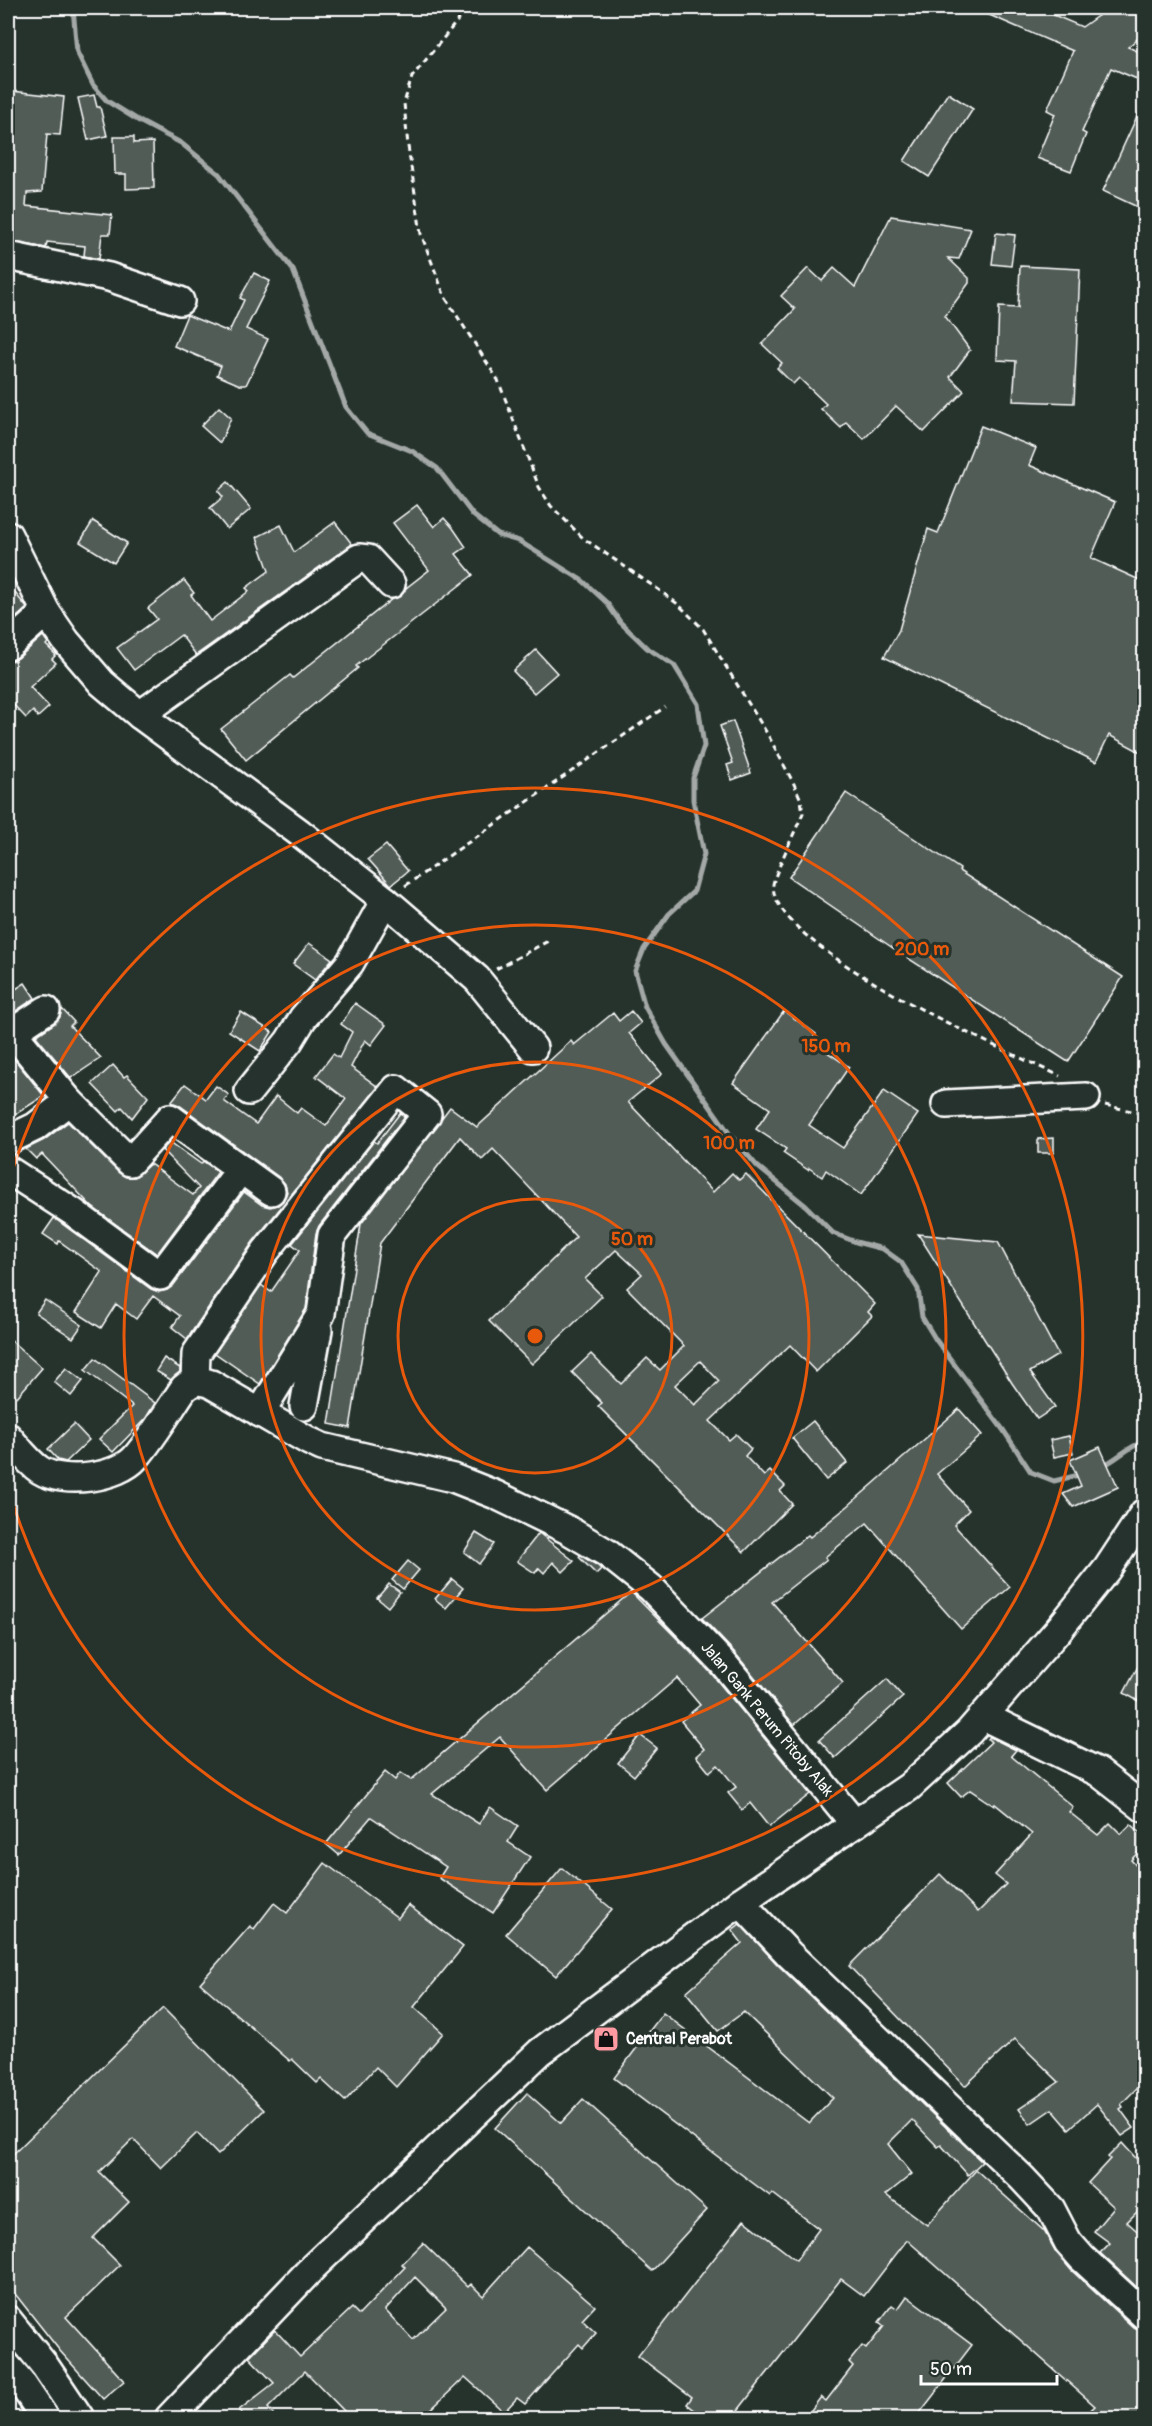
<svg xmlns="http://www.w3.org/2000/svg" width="1152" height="2426" font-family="Pangolin,sans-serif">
	<rect width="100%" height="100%" fill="#26332d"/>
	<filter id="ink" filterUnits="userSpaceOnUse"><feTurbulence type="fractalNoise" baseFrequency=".0167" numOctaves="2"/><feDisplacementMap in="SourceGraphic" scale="12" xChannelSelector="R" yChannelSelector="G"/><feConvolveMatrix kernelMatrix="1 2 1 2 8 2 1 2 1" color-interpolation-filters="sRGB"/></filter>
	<g filter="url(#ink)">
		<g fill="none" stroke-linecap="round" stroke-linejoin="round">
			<!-- stream -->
			<g stroke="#a4a9a7" stroke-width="5">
				<polyline points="73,8 77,52 93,85 107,101 141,122 181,143 219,174 293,270 346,407 367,433 412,451 437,468 473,515 498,535 519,541 583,581 607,603 620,622 647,648 674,665 698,704 704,746 693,778 693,800 704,854 694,891 669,914 644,949 635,971 645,1007 666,1044 729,1133 757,1166 806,1206 833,1233 856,1242 883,1249 901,1262 918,1289 922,1317 936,1340 1004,1431 1031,1472 1054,1481 1083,1474"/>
				<path d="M1102 1466C1118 1459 1128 1446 1144 1442"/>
			</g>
		</g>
		<!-- building -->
		<g fill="#515c57" stroke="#fff" stroke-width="1.5" fill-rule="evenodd">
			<polygon points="973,8 1037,8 1082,27 1109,8 1144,8 1144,33 1128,47 1144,54 1144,82 1111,68 1082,132 1086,134 1071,171 1037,158 1055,114 1047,110 1073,51"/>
			<polygon points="12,91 64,97 60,135 47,134 42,192 27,193 26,206 112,215 110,234 102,234 99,259 84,256 85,246 47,242 46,248 8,241 8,133"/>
			<polygon points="948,93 973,109 929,177 904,161"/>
			<polygon points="94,95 97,107 100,107 107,136 88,140 78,98"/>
			<polygon points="1144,101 1144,210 1103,191"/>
			<polygon points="114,137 134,137 134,143 153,142 154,188 126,189 126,174 115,174"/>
			<polygon points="891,216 971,229 959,259 948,258 969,278 969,283 945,316 970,350 950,377 964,391 924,432 896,406 864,439 846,422 841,428 821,409 826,404 799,378 793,384 777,368 782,363 762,344 795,309 781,296 808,268 822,281 834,268 855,287"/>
			<polygon points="996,233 1015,235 1011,266 992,264"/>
			<polygon points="1020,266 1080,269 1074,403 1013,401 1016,361 997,360 999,307 1018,308"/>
			<polygon points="254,273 270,281 246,329 268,339 246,385 240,385 217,375 221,366 174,346 187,315 229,332 244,300 240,298"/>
			<polygon points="219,407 231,418 220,443 201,426"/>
			<polygon points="981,426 1036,448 1029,465 1115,502 1091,558 1144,582 1144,754 1109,735 1096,762 884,657 899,630 928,529 938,533"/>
			<polygon points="228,482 251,509 227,529 210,508 223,497 218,491"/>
			<polygon points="417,505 434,527 444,518 453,528 466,547 456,554 473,575 356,666 358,668 246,760 221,729 290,675 293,678 392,599 401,596 406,588 429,570 393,523"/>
			<polygon points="93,521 127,543 114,563 80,542"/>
			<polygon points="335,522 352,544 196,655 181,635 134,670 117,648 157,619 148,608 184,580 194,593 191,595 210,621 249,591 246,588 269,571 257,537 281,525 294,552"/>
			<polygon points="8,584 27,608 8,625"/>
			<polygon points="43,636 48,643 46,645 56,655 52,659 56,663 30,687 49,707 38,717 33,711 26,718 8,699 8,661 18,658"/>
			<polygon points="536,650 557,673 534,693 513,671"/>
			<polygon points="733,721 751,773 732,780 727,765 733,763 720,726"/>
			<polygon points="846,793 960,869 959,871 1123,977 1068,1062 906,957 789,877"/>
			<polygon points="386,845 408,871 391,885 368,859"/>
			<polygon points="309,943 332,959 315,980 293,964"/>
			<polygon points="25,983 35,998 8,1016 8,994"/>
			<polygon points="355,1003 386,1025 371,1045 365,1040 351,1067 378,1087 253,1242 187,1339 172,1327 180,1316 153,1296 136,1319 116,1304 101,1328 76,1312 102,1272 59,1241 58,1244 43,1234 54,1218 151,1289 159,1292 167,1290 173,1286 244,1192 262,1205 270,1207 278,1205 283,1201 287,1192 285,1184 280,1178 179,1105 171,1102 185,1084 206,1099 216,1086 229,1095 224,1101 256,1124 276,1096 297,1113 301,1108 326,1126 346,1099 316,1076 333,1054 339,1058 352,1032 341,1024"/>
			<polygon points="62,1009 74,1022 70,1026 101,1058 71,1078 36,1036 55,1023 60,1017"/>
			<path d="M631 1011 641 1023 629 1033 662 1074 628 1102 713 1192 732 1173 739 1180 746 1174 875 1304 868 1312 872 1316 816 1372 790 1345 710 1421 729 1440 736 1434 751 1449 745 1456 764 1476 770 1471 785 1486 780 1491 792 1504 744 1552 598 1406 602 1403 572 1372 591 1354 621 1384 647 1358 660 1370 684 1346 627 1288 642 1274 616 1250 585 1279 602 1296 532 1364 489 1321 576 1237 493 1149 482 1160 460 1137 380 1243 350 1428 329 1424 361 1224 450 1107 477 1127 571 1041 574 1045 613 1013 619 1021ZM700 1361 719 1381 695 1405 675 1385Z"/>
			<polygon points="784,1011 816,1034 811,1041 849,1067 809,1125 843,1148 884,1091 918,1114 861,1195 826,1170 822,1177 809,1168 808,1170 783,1153 786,1149 756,1129 770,1109 733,1083"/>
			<polygon points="241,1012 272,1032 260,1051 229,1031"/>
			<polygon points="8,1051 44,1096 8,1119"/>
			<polygon points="113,1065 124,1077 127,1075 148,1097 132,1118 122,1107 118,1111 92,1084"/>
			<polygon points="400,1113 405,1116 319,1226 316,1233 306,1309 260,1384 215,1353 261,1285 271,1292 300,1250 292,1244 374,1141 377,1143"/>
			<polygon points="68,1122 119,1173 126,1177 135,1177 150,1164 193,1195 199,1188 162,1150 170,1142 201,1164 203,1161 218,1172 157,1254 92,1207 42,1154 36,1159 26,1149 44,1140"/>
			<polygon points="1054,1138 1054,1153 1038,1153 1038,1139"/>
			<polygon points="918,1234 998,1242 1058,1355 1030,1372 1055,1407 1037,1419 1012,1383"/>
			<polygon points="45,1300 82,1325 73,1338 36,1313"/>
			<polygon points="8,1338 42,1368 17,1397 8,1388"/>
			<polygon points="95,1358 155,1403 146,1418 113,1452 99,1439 132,1406 85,1370"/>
			<polygon points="164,1358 180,1368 180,1372 171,1380 156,1371"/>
			<polygon points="66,1368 83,1381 71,1396 54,1382"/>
			<polygon points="959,1409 982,1435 937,1474 969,1510 954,1525 1010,1587 961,1629 867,1523 825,1557 827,1559 772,1602 843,1683 794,1725 735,1653 702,1618 808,1535 810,1537 848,1506"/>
			<polygon points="813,1421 847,1463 826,1480 792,1438"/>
			<polygon points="74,1424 89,1440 66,1462 58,1460 48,1449"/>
			<polygon points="1069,1436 1073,1453 1054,1457 1050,1440"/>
			<polygon points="1100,1447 1118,1487 1073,1507 1063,1494 1081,1486 1070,1460"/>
			<polygon points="476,1533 494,1544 479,1564 464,1552"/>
			<polygon points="539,1533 574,1561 563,1572 553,1562 544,1573 539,1568 535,1573 517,1561"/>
			<polygon points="580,1555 598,1566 601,1569 596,1574 579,1557"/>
			<polygon points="408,1561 419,1570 403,1589 392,1580"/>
			<polygon points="452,1579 463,1588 446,1608 435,1599"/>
			<polygon points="389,1584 400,1592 388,1607 377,1598"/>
			<polygon points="631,1592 711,1673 810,1794 769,1827 750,1803 742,1810 728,1793 736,1787 718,1765 709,1772 696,1756 704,1749 681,1721 700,1705 677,1678 547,1790 500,1737 432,1794 479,1824 490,1807 518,1826 508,1842 530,1857 493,1913 439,1878 446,1867 371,1817 339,1855 326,1844 385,1772 395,1780 400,1773 411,1780"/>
			<polygon points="1144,1655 1144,1689 1138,1701 1124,1693"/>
			<polygon points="887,1679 903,1697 835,1758 819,1740"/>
			<polygon points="640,1735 657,1748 634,1776 618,1763"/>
			<polygon points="990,1737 1016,1750 1011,1756 1073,1807 1069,1812 1098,1835 1110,1823 1121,1834 1131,1824 1144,1836 1144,1846 1131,1860 1144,1874 1144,2081 1121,2104 1123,2107 1120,2109 1134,2128 1122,2136 1097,2104 1069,2129 1052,2109 1030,2124 1019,2109 1059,2082 1015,2039 965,2086 849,1966 940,1874 978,1912 1006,1884 995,1875 1032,1834 995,1804 994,1806 970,1790 961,1797 948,1783 991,1742 988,1739"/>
			<polygon points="325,1863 398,1918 408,1905 463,1947 414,2007 443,2033 396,2087 376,2067 345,2101 321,2079 317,2083 292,2059 290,2061 200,1983 250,1926 254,1929 274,1903 287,1913"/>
			<polygon points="562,1868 612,1909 556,1976 506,1934"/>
			<polygon points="740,1924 778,1965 982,2162 968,2175 941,2145 938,2147 912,2120 888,2144 912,2174 886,2195 927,2225 976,2170 1044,2231 1056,2252 1071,2270 1133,2327 1144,2330 1144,2418 1082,2418 1095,2406 907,2240 864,2296 841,2279 732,2418 705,2418 687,2404 692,2397 638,2356 744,2220 796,2260 819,2229 772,2193 770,2196 614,2078 663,2013 809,2123 833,2098 744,2012 718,2031 686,1992 742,1943 732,1930"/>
			<polygon points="163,2008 264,2110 218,2155 197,2133 161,2168 133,2139 99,2172 129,2202 93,2238 120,2265 66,2317 124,2381 103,2399 60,2351 8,2285 8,2159"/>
			<polygon points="527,2093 561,2123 583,2099 707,2210 652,2271 495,2128"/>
			<polygon points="1122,2143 1144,2167 1144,2205 1127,2222 1144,2237 1144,2287 1141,2291 1100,2253 1110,2243 1094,2231 1114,2207 1088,2183 1110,2159 1108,2157"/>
			<path d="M423 2243 468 2287 471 2284 483 2296 527 2247 595 2306 582 2320 596 2333 583 2348 579 2344 525 2404 517 2398 504 2412 465 2377 422 2418H336L344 2411 305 2371 268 2408 276 2418H246L239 2410 274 2383 249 2357 275 2330 300 2357 352 2308 359 2315 405 2267 402 2264ZM415 2277 446 2308 413 2340 385 2310Z"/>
			<polygon points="907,2296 972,2345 916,2418 805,2418 821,2397 826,2401 853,2366 849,2362 862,2346 866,2349 884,2326 879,2322 892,2305 898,2309"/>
		</g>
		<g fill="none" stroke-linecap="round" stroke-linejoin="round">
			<!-- minor casing -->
			<g stroke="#fff" stroke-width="32">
				<g id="minor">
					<polyline points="8,256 109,277 180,301"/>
					<polyline points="8,535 46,612 66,641 102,683 140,715 300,833 385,900 477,979 533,1048"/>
					<polyline points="8,646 46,612"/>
					<polyline points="140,715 359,558 368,559 391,584"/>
					<polyline points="8,1035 46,1010"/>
					<polyline points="249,1091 289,1041 303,1018 350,963 385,900"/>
					<polyline points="69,1101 130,1162 170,1118 271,1191"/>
					<polyline points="946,1104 1086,1097"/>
					<polyline points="8,1140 35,1127 69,1101 13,1033"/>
					<polyline points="8,1170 73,1212 160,1276 241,1169"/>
					<polyline points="195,1381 196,1354 265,1252 396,1089 427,1114 332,1235 321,1314 260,1413"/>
					<polyline points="304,1406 318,1330"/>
					<path d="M8 1437C18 1448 28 1462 40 1470 64 1485 118 1478 136 1457 154 1436 169 1410 184 1388 194 1380 199 1380 211 1384L309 1441 322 1447 453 1478 496 1495 568 1530 607 1553 651 1588 723 1663 855 1824"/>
					<polyline points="983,1716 1098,1772 1144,1808"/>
					<polyline points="740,1902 789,1954 1022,2178 1051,2209 1068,2242 1082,2258 1144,2315"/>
					<polyline points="8,2320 45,2366 80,2418"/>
					<polyline points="8,2367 20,2381 45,2418"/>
					<polyline points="169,2418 314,2266 540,2052 740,1902 909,1787 969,1732 1059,1629 1107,1569 1144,1513"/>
				</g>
			</g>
			<!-- path -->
			<g stroke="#fff" stroke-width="3" stroke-dasharray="6 4.5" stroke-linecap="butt">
				<path d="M465 8 458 20 412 77 404 103 408 146 421 234 445 297 498 380 539 487 551 506 583 538 659 590 679 605 703 629 768 735 794 784 801 800 803 813C798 825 773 877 773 885 773 950 1004 1050 1060 1076"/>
				<polyline points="405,886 665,707"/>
				<polyline points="496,969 550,940"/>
				<polyline points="1105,1105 1144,1114"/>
			</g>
			<!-- minor -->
			<use href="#minor" stroke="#26332d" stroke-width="27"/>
		</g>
	</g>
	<!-- distance rings -->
	<g fill="none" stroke="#e8590c" stroke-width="3">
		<circle cx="535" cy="1336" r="137"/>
		<circle cx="535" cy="1336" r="274"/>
		<circle cx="535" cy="1336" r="411"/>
		<path d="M8 1185A548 548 0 1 1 8 1487"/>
	</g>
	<!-- icons -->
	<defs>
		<g id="shop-square" transform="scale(1.35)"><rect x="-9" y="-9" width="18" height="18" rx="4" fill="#ff9aa2" stroke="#26332d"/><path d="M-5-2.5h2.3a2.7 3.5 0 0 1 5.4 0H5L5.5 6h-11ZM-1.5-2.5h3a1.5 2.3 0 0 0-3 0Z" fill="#111"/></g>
	</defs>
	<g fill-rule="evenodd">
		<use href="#shop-square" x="606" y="2039"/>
	</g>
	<g text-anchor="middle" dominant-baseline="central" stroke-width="6" stroke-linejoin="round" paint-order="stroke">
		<!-- street labels -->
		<g font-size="16" fill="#fff" stroke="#26332d">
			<text transform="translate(767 1719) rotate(50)">Jalan Gank Perum Pitoby Alak</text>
		</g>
		<!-- poi labels -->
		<g font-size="16" font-weight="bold" fill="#fff" stroke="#26332d" text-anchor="start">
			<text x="626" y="2039">Central Perabot</text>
		</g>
	</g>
	<circle cx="535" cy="1336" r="9" fill="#e8590c" stroke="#26332d" stroke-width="3"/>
	<g font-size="18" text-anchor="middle" font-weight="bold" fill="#e8590c" stroke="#26332d" stroke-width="6" stroke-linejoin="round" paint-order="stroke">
		<text x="922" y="955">200 m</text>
		<text x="826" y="1052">150 m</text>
		<text x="729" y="1149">100 m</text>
		<text x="632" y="1245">50 m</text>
	</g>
	<!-- margin -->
	<rect width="1152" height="2426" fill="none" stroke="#26332d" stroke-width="30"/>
	<rect x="15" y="15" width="1122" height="2396" fill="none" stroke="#fff" stroke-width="2" filter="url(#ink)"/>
	<!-- scale -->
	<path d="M921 2375v9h136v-9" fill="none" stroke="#ffffff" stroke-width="3"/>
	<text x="930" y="2375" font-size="18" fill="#ffffff" stroke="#26332d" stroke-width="4.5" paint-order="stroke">50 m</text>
</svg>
